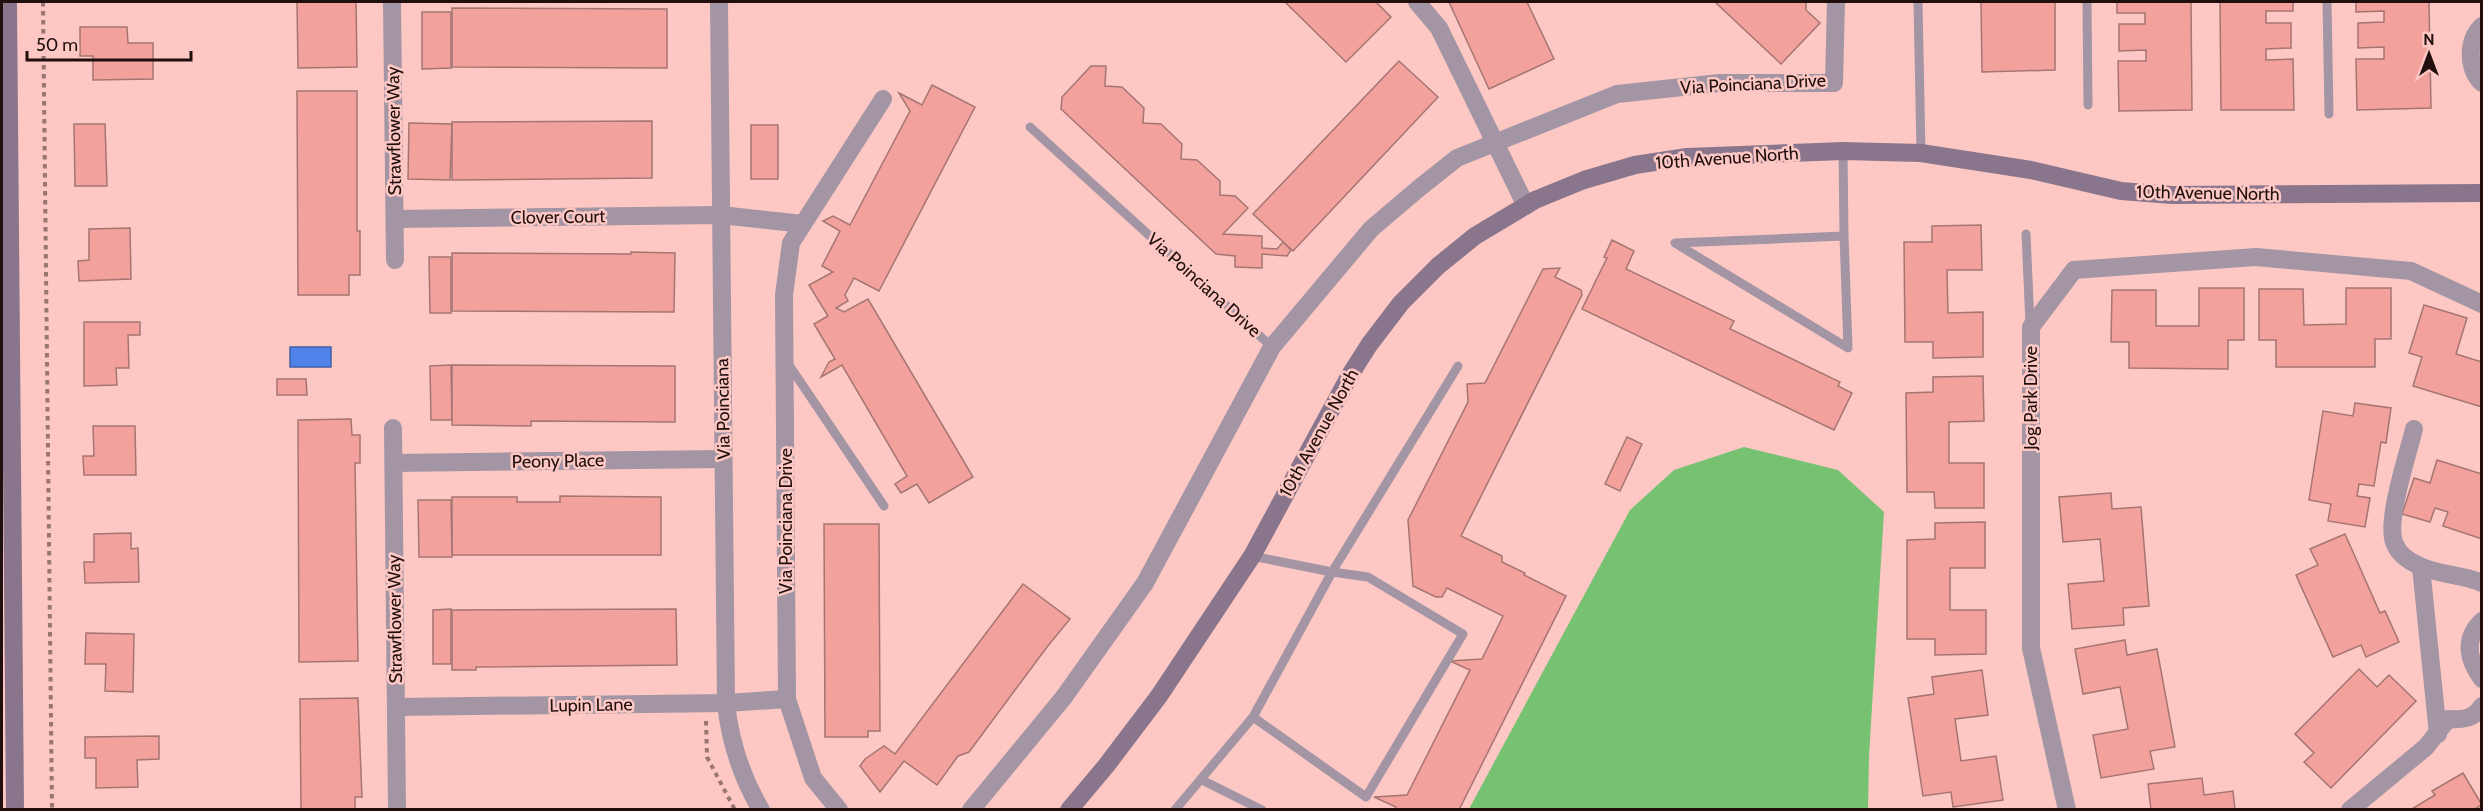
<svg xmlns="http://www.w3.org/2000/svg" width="2483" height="811" font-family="Cabin,sans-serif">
	<rect width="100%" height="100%" fill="#fdc8c4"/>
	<!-- green -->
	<polygon fill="#77c172" points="1744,447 1838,470 1884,512 1869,756 1868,809 1469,809 1630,510 1674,470"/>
	<!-- water -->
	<rect fill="#4f83e9" stroke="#4160a7" stroke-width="1.5" x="290" y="347" width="41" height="20"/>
	<!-- building -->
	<g fill="#f3a19d" stroke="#a57572" stroke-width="1.5">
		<polygon points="297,2 356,2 357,67 298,68"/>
		<polygon points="1285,2 1376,2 1391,17 1346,62"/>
		<polygon points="1449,2 1527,2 1554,59 1489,89"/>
		<polygon points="1715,2 1806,2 1806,10 1820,23 1781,64"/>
		<polygon points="1981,2 2055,2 2055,70 1982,72"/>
		<polygon points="2117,2 2191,2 2192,110 2119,111 2118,61 2146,61 2146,50 2119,51 2119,24 2145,24 2145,13 2117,13"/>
		<polygon points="2220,2 2293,2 2293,11 2266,11 2266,23 2291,23 2291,48 2266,49 2266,60 2293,59 2294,110 2221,110"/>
		<polygon points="2356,2 2429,2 2431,108 2357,110 2356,59 2384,59 2384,47 2358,48 2358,23 2384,22 2384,11 2356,12"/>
		<polygon points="452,8 667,9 667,68 452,67"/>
		<polygon points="422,12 451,12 451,68 422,69"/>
		<polygon points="80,27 127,27 128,43 153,43 153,79 93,80 93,56 80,56"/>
		<polygon points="1399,61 1438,97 1293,251 1253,214"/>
		<polygon points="1091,66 1106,66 1105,86 1122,87 1144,108 1143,123 1161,124 1182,144 1181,159 1197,160 1220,181 1220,195 1235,196 1248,208 1223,234 1262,236 1262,248 1277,249 1283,242 1291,250 1287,256 1262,254 1262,268 1235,267 1235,256 1216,254 1061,109 1062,97"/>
		<polygon points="932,85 975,107 879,291 854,278 845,295 848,301 836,308 844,312 868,299 973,477 929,503 917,484 901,493 895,484 907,476 842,365 821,377 829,362 835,359 814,324 828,316 809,285 833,272 822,266 840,231 823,221 833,216 850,225 910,111 899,93 922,105"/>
		<polygon points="297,91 357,91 357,231 360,231 360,275 349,275 349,295 298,295"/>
		<polygon points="652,121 652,178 452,180 452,122"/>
		<polygon points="409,123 452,124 450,180 408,179"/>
		<polygon points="74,124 105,124 107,186 75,186"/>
		<rect x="751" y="125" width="27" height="54"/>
		<polygon points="1981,225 1982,270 1947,270 1948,313 1983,312 1983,357 1933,358 1933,342 1905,342 1904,242 1932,242 1932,226"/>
		<polygon points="130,228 131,279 79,281 78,261 89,260 89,229"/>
		<polygon points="1612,240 1634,251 1626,269 1734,321 1730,329 1840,382 1838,386 1852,393 1834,430 1582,309 1607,258 1604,257"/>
		<polygon points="631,252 675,253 674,312 452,311 452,253 631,254"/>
		<polygon points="429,257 451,257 451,313 430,313"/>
		<polygon points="1560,268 1555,277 1581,290 1582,295 1461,536 1502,556 1502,562 1525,573 1524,575 1566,596 1459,810 1394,810 1396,807 1374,797 1407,795 1470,670 1450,661 1482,659 1503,616 1447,588 1442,597 1436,597 1413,586 1408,520 1468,402 1467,384 1485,383 1543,269"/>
		<polygon points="2199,288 2244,288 2244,340 2228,340 2228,369 2129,368 2129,342 2111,342 2112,290 2156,290 2156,326 2199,326"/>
		<polygon points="2346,288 2391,288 2391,339 2375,339 2375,367 2276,367 2276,340 2259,340 2259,289 2303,289 2304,325 2346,324"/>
		<polygon points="2424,305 2467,318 2456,354 2482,362 2482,407 2413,386 2422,357 2409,353"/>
		<polygon points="84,322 140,322 140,335 128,335 129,368 116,368 117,385 84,386"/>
		<polygon points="451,365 452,420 431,420 430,366"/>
		<polygon points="452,365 675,366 675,422 531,421 531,426 452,425"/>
		<polygon points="1983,376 1984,421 1949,422 1949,463 1984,463 1984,508 1935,508 1934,492 1907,492 1906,393 1933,392 1933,377"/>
		<polygon points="277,379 306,379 307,395 277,395"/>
		<polygon points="2355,403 2391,408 2386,443 2381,442 2374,486 2359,484 2357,496 2370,498 2365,527 2328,521 2331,504 2309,500 2323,411 2353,416"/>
		<polygon points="351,419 352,435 360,435 360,463 355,463 358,661 299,662 298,420"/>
		<polygon points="93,426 135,426 136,475 84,475 83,456 94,456"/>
		<polygon points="1627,437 1642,444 1620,491 1605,484"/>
		<polygon points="2437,460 2482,474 2482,539 2443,526 2448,512 2435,508 2430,522 2402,514 2414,478 2430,483"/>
		<polygon points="2111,493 2112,509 2141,507 2149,606 2123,608 2124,625 2072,629 2068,584 2104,581 2100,539 2063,542 2059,497"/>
		<polygon points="560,496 661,497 661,555 452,555 452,497 517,497 517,502 560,502"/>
		<polygon points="418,500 451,500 452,557 419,557"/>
		<polygon points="1985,522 1985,568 1950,568 1950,610 1986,610 1986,654 1935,655 1935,639 1907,639 1907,540 1935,539 1935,523"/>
		<polygon points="824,524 879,524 880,731 868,731 868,737 825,737"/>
		<polygon points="131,533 131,549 138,548 139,582 85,583 84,562 94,562 94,534"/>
		<polygon points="2345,534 2380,613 2385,611 2399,642 2366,657 2361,645 2333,657 2296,575 2318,565 2310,549"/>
		<polygon points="1023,584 1070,619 1047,647 969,752 958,756 937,785 904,761 880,792 860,766 865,759 884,746 895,754"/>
		<polygon points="451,609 451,664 433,664 433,610"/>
		<polygon points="676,609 677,665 476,667 476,670 452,670 452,610"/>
		<polygon points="86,633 134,634 133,692 105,691 106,664 85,664"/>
		<polygon points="2125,640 2127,655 2157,649 2175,747 2150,751 2154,769 2101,778 2093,735 2128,729 2120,687 2083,694 2075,649"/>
		<polygon points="2359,669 2377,687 2389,675 2416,701 2331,788 2304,762 2314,753 2295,734"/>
		<polygon points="1982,670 1988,715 1955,719 1961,761 1996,756 2003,800 1953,807 1951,792 1923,796 1908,698 1934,694 1932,677"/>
		<polygon points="358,698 362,797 355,797 355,810 301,810 300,699"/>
		<polygon points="159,736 159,759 137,760 138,787 96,788 96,758 85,758 85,737"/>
		<polygon points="2463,773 2482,805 2473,810 2410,810 2435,795 2432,791"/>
		<polygon points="2202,778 2204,795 2233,791 2235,810 2151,810 2148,784"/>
	</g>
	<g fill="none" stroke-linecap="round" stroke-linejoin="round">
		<!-- path -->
		<g stroke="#9a7572" stroke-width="4" stroke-dasharray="4.5 4.5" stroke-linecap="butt">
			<polyline points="43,2 52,810"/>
			<polyline points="706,721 707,757 735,810"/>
		</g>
		<!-- lane -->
		<g stroke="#a395a4" stroke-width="9">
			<polyline points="1918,2 1921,153"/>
			<polyline points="2087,2 2088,105"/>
			<polyline points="2327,2 2329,114"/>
			<polyline points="1030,127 1272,347"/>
			<polyline points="1843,151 1844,236 1675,243 1848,348 1844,236"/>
			<polyline points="2026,234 2030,324"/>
			<polyline points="787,362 884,506"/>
			<polyline points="1253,717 1366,797 1463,634 1368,577 1332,572 1458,366"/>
			<polyline points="1202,780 1262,810"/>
			<polyline points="1175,810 1253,717 1332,572 1252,556"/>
		</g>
		<!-- street -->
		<g stroke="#a395a4" stroke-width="18">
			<polyline points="392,2 395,260"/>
			<path d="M719 2 726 703C730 742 741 776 761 810"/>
			<polyline points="1417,2 1439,28 1526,206"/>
			<path d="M2482 26C2467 40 2467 68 2482 83"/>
			<polyline points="395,219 721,215 803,224"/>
			<polyline points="393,428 397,810"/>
			<path d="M2414 429C2408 454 2386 520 2394 542 2398 554 2408 561 2420 566 2438 575 2462 574 2482 583"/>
			<polyline points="394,463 723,459"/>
			<polyline points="2421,567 2438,734"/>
			<path d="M2482 621C2463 639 2468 660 2482 679"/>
			<polyline points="396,707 726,703 787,699"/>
			<polyline points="839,810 813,778 787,699 784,295 791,243 883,99"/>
			<polyline points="971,810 1064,697 1145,583 1272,347 1371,229 1418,189 1457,158 1617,94 1720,83 1834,83 1836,2"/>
			<polyline points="2067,810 2031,648 2031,327 2074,270 2256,257 2411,271 2482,304"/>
			<path d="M2350 810 2426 747 2448 719C2462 720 2474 719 2482 706"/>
		</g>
		<!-- secondary -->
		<g stroke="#89758c" stroke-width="18">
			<polyline points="8,2 15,810"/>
			<polyline points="1069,810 1106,766 1159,696 1252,556 1350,375 1369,345 1401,303 1438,266 1475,236 1535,200 1584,180 1635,165 1687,157 1843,151 1921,153 2031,170 2121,191 2172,195 2482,193"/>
		</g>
	</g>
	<g text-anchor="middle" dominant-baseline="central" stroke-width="5" stroke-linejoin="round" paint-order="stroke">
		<!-- street labels -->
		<g font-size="18" fill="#210f0e" stroke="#fdc8c4">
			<text transform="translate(1753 84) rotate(-3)">Via Poinciana Drive</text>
			<text transform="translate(394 131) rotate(-91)">Strawflower Way</text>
			<text transform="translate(1727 158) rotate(-4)">10th Avenue North</text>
			<text transform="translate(2208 193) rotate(1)">10th Avenue North</text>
			<text transform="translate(558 217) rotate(-1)">Clover Court</text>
			<text transform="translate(1204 285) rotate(42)">Via Poinciana Drive</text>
			<text transform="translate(2031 398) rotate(-90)">Jog Park Drive</text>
			<text transform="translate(723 409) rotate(-91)">Via Poinciana</text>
			<text transform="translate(1319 433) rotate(-61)">10th Avenue North</text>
			<text transform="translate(558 461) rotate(-1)">Peony Place</text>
			<text transform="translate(786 521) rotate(-90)">Via Poinciana Drive</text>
			<text transform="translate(395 619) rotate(-91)">Strawflower Way</text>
			<text transform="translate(591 705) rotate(-1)">Lupin Lane</text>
		</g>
	</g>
	<!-- border -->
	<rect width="2483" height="811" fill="none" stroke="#210f0e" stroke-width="6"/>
	<!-- north arrow -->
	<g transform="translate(2429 54)" stroke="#fdc8c4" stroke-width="4.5" paint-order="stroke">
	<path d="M0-4.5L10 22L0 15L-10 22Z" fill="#210f0e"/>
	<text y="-9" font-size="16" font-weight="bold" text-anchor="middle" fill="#210f0e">N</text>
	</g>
	<!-- scale -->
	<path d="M27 51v9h164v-9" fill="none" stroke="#210f0e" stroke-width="3"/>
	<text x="36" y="51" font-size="18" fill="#210f0e" stroke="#fdc8c4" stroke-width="4.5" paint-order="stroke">50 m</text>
</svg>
